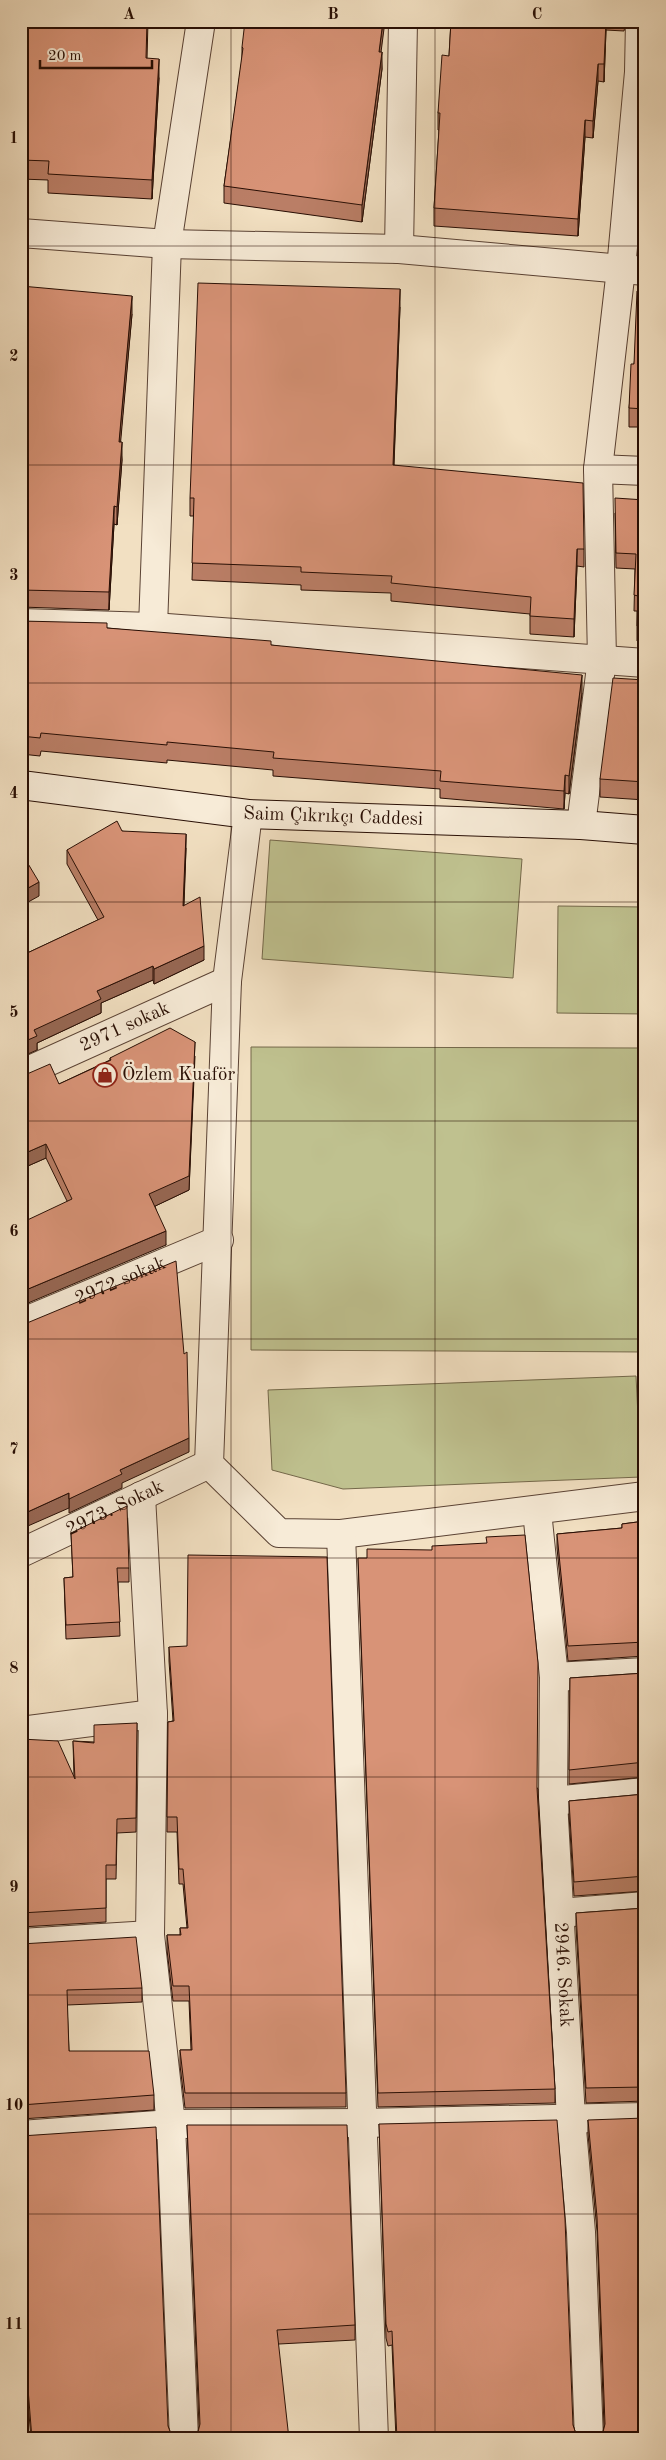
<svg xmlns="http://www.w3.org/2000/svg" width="666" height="2460" font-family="'Old Standard TT',serif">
	<rect width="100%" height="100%" fill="#f2e0c2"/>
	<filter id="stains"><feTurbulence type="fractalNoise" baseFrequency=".004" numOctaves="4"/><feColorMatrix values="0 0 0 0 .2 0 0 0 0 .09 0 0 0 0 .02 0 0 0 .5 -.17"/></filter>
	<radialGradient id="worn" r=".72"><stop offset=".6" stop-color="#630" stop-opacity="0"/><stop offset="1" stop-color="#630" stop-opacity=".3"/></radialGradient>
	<!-- green -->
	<g fill="#bfc18f" stroke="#74684a">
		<polygon points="270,840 522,859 513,978 262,959"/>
		<polygon points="558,906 645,907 645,1014 557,1013"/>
		<polygon points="251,1047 645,1048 645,1352 251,1350"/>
		<polygon points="636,1376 641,1477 343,1489 272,1470 268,1390"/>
	</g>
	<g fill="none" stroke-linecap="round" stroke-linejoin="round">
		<!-- street casing -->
		<g stroke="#5a4234" stroke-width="30">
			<g id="street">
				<polyline points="21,233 167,244 399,249 645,271"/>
				<polyline points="399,249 403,21"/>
				<polyline points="598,469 645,471"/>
				<polyline points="21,623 153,627 645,663"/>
				<polyline points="153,627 167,244 201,21"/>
				<polyline points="248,814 227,981 209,1464 279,1533 341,1534 645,1496"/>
				<polyline points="581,825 602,659 598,469 621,269 639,72 640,21"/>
				<path id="s1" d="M21 1074 227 981"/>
				<path id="s2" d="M21 1323 219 1240"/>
				<polyline points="141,1496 153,1714 150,1935 171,2124 184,2439"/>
				<path id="s3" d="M537 1511 554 1677 553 1801 571 2118 581 2232 589 2439"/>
				<polyline points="341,1534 374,2439"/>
				<path id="s4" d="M21 1553 209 1464"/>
				<polyline points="554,1677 645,1672"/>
				<polyline points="21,1731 153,1714"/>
				<polyline points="553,1801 645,1792"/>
				<polyline points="560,1913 645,1906"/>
				<polyline points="21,1943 150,1935"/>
				<polyline points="21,2135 171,2124 363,2123 645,2117"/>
			</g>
		</g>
		<!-- secondary casing -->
		<g stroke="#280e04" stroke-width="30">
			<g id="secondary">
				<path id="s5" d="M21 785 248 814 581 825 645 830"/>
			</g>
		</g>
		<!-- street -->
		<use href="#street" stroke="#f7ebd7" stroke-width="28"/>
		<!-- secondary -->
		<use href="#secondary" stroke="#f7ebd7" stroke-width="28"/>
	</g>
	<!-- wall -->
	<g fill="#ba7e66" stroke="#280e04">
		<polygon points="21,21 148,21 147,59 159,78 152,199 48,193 48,180 21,179"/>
		<polygon points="451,21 626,21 624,31 606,30 604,82 598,81 593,138 585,137 578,236 434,226 434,208 439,130 438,130 438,113 449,56"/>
		<polygon points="242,47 381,52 382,69 362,222 224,203 224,186 242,60"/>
		<polygon points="21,286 132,314 120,442 122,460 117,525 114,524 109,610 21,607"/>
		<polygon points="645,291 645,427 629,427 629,408 634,364"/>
		<polygon points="400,307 394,465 584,549 584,567 577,566 574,637 530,634 530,614 391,601 391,593 301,590 301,585 192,580 194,516 190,516 190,498"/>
		<polygon points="645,500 645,642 637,641 637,611 634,611 635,569 616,568 615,513"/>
		<polygon points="21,621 107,628 271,645 582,693 569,794 565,793 564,809 440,798 440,789 273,776 273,770 167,760 167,763 41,751 40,756 21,754"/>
		<polygon points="645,680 645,800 600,797 600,779"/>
		<polygon points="122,831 186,848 184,906 204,960 154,984 153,980 101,1003 101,1013 37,1043 37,1050 23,955 98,920 67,864 67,850"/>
		<polygon points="195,1056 189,1190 155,1206 166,1245 67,1201 46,1158 21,1169 21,1075 59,1084 110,1060 110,1058"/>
		<polygon points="645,1521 645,1656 568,1661 557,1548 557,1534 622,1528 622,1524"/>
		<polygon points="71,1533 129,1568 129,1582 118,1582 120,1636 66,1639 64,1578 73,1577"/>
		<polygon points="358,1558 538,1789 555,2089 555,2103 378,2107"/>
		<polygon points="169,1647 346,2093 346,2107 185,2108 180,2065 180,2050 191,2050 189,2001 173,2001 167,1950 167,1935 180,1935 180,1928 187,1928 183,1884 179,1884 177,1832 167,1832 168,1722 173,1721 169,1661"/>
		<polygon points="645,1673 645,1777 569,1784 570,1678"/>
		<polygon points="137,1723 136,1832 117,1833 116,1879 106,1879 106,1922 21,1927 21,1739 74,1777 73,1741 94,1742"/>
		<polygon points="645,1794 645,1891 574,1896 569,1815 569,1801"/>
		<polygon points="645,1908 645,2101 586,2103 576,1927 576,1913"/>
		<polygon points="21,1944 142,1988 142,2002 67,2005 69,2051 154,2095 154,2110 21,2119"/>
		<polygon points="588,2120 645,2439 598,2438 603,2432 604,2426 597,2231 588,2134"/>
		<polygon points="379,2124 573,2425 576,2434 582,2439 396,2439 392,2345 388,2346 386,2338"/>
		<polygon points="187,2125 355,2325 355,2340 279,2344 193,2438 198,2432 199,2426"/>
		<polygon points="21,2136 168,2426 171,2434 178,2439 31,2439 24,2352 21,2353"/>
	</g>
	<!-- shaded-wall -->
	<g fill="#976753" stroke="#280e04">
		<polygon points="383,21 385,21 379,68 379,52"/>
		<polygon points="606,21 606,30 604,82 604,64"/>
		<polygon points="382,52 382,69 362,222 362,205"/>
		<polygon points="159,59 159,78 152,199 152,180"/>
		<polygon points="598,64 598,81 593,138 593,121"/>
		<polygon points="585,120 585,137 578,236 578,219"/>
		<polygon points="400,289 400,307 393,483 393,465"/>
		<polygon points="132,296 132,314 119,460 119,442"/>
		<polygon points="122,442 122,460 117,525 117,507"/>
		<polygon points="114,506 114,524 109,610 109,592"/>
		<polygon points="577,549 577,566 574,637 574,619"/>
		<polygon points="582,675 582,693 569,794 569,776"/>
		<polygon points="565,775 565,793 564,809 564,791"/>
		<polygon points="186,834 186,848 183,920 183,906"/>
		<polygon points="39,882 39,896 21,906 21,892"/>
		<polygon points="204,946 204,960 154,984 154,969"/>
		<polygon points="153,966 153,980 101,1003 101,1013 37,1043 37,1050 21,1057 21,1043 34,1030 97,991"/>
		<polygon points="195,1042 189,1190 149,1209 149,1194"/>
		<polygon points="46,1144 46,1158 21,1169 21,1155"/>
		<polygon points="166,1231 166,1245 21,1306 21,1292"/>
		<polygon points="189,1438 189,1452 122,1483 122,1488 69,1513 69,1499 120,1470"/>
		<polygon points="69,1493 69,1508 21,1529 21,1515"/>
	</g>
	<!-- building -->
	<g fill="#d89377" stroke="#280e04">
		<polygon points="21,21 147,21 146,58 159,59 152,180 48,174 49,161 21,160"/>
		<polygon points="245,21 383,21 379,52 382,52 362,205 224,186 243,48 242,47"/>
		<polygon points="451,21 606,21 604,64 598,64 593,121 585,120 578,219 434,208 440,113 438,113 442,55 449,56"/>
		<polygon points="198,283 400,289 393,465 583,483 584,549 577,549 574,619 530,616 531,597 391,583 392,576 301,572 301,567 192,563 194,498 190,498"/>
		<polygon points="21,286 132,296 119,442 122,442 117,507 114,506 109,592 21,590"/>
		<polygon points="637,291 645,291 645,409 629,408 631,364 634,364"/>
		<polygon points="615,498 645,500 645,627 637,626 638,596 634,595 636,554 616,553"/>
		<polygon points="21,621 107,623 107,628 271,641 271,645 582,675 569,776 565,775 564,791 440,781 441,771 273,758 274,752 167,742 167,745 41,733 40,738 21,736"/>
		<polygon points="613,678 645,680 645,782 600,779"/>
		<polygon points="117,821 122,831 186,834 183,906 200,897 204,946 154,969 153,966 97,991 101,999 34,1030 37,1036 21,1043 21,952 23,955 104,917 67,850"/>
		<polygon points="21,852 39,882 21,892"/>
		<polygon points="170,1028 195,1042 189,1176 149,1194 166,1231 21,1292 21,1223 72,1199 46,1144 21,1155 21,1075 27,1074 50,1064 59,1084 111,1060 110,1058"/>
		<polygon points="176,1261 184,1354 187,1352 189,1438 120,1470 122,1474 69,1499 69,1493 21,1515 21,1324 27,1323"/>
		<polygon points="127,1506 129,1568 117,1568 120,1622 66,1625 64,1578 73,1577 71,1533"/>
		<polygon points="645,1521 645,1642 568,1646 557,1534 622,1528 622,1524"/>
		<polygon points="525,1535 538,1663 537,1788 555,2089 378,2093 358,1558 367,1558 367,1549 432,1550 432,1546 487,1543 486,1537"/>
		<polygon points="188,1555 327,1557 346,2093 185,2093 180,2050 192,2050 189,1986 173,1986 167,1935 181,1935 180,1928 188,1928 183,1869 179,1869 177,1817 167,1817 168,1722 174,1721 169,1647 187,1646"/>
		<polygon points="645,1673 645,1762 569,1770 570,1678"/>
		<polygon points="137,1723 136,1818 117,1819 116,1865 106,1865 106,1908 21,1913 21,1739 58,1741 75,1779 73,1741 94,1743 94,1725"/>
		<polygon points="645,1794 645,1876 574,1882 569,1801"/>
		<polygon points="645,1908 645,2087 586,2088 576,1913"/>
		<polygon points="136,1937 142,1988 67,1990 69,2051 149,2051 154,2095 21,2105 21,1944"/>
		<polygon points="645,2118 645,2439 595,2439 598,2438 603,2432 605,2424 597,2217 588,2120"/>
		<polygon points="557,2120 565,2219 573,2425 576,2434 582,2439 397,2439 392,2331 388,2332 386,2324 379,2124"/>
		<polygon points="187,2125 347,2125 355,2325 277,2330 289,2439 190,2439 193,2438 198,2432 200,2424"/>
		<polygon points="156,2127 168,2426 171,2434 178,2439 32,2439 24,2338 21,2338 21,2136"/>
	</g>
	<!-- grid -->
	<path fill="none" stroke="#280e04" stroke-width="1" stroke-opacity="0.55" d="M231 21V2439M435 21V2439M21 246H645M21 465H645M21 683H645M21 902H645M21 1121H645M21 1339H645M21 1558H645M21 1777H645M21 1995H645M21 2214H645"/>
	<!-- icons -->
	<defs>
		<g id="shop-ring" transform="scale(1.25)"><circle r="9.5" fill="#f7ebd7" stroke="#8f2418" stroke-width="1.5"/><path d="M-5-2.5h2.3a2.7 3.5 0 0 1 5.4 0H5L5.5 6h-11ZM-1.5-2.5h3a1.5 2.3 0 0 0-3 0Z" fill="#8f2418"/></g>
	</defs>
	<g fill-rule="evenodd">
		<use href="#shop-ring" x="105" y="1075"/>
	</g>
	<g text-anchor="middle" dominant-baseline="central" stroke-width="5" stroke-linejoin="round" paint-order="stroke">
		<!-- street labels -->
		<g font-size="19" fill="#280e04" stroke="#f7ebd7">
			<text stroke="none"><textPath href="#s5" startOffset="314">Saim Çıkrıkçı Caddesi</textPath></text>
			<text stroke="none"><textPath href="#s1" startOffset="114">2971 sokak</textPath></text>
			<text stroke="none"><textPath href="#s2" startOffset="108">2972 sokak</textPath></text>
			<text stroke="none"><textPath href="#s4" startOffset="104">2973. Sokak</textPath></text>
			<text stroke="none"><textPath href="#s3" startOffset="465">2946. Sokak</textPath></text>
		</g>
		<!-- poi labels -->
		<g font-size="19" fill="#280e04" stroke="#f7ebd7" text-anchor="start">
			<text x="122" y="1075">Özlem Kuaför</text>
		</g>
	</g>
	<!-- margin -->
	<rect width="666" height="2460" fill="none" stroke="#f2e0c2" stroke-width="55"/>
	<!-- scale -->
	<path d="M40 60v8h112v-8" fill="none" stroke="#280e04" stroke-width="2.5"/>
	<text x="48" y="60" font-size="15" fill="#280e04" stroke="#f7ebd7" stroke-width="4" paint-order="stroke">20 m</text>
	<rect x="28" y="28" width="610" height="2404" fill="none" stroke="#280e04" stroke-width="2"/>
	<g font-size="16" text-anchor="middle" font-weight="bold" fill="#280e04">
		<text x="129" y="19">A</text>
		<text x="333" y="19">B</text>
		<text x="537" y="19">C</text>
		<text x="14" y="143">1</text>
		<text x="14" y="361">2</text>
		<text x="14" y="580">3</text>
		<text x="14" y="798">4</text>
		<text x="14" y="1017">5</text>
		<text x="14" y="1236">6</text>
		<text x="14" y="1454">7</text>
		<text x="14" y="1673">8</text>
		<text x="14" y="1892">9</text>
		<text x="14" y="2110">10</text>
		<text x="14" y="2329">11</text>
	</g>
	<rect width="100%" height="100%" filter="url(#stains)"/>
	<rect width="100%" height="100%" fill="url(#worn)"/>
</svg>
